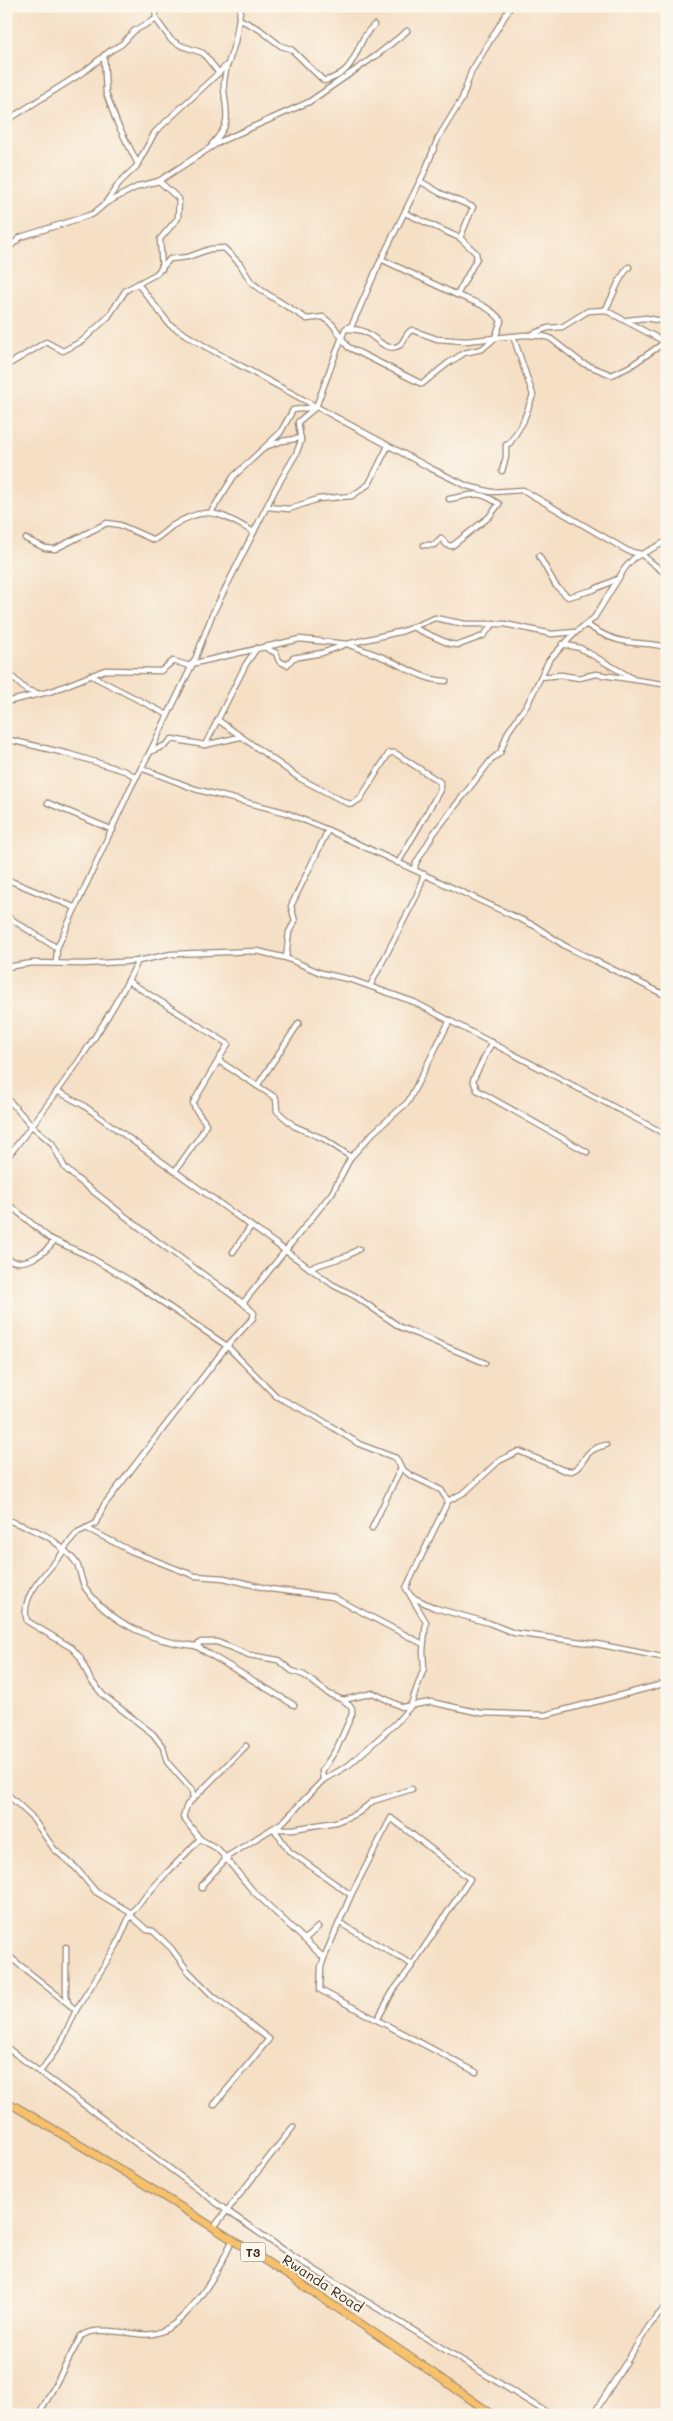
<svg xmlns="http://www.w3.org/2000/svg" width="673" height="2421" font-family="Mali,sans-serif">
	<rect width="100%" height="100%" fill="#fbf7ec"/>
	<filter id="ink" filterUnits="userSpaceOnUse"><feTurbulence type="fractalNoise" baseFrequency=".02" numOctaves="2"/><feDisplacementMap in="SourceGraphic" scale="10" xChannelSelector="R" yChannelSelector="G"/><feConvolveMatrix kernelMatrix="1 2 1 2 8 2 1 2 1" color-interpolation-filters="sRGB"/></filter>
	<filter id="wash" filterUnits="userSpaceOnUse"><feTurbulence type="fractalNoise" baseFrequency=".0096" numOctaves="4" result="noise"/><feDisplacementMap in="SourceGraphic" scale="20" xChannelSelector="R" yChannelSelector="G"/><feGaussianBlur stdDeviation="1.12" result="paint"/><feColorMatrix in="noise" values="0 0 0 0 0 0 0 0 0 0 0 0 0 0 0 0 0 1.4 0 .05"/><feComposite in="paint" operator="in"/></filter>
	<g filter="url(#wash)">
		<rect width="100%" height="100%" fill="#f5dfc5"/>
	</g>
	<g filter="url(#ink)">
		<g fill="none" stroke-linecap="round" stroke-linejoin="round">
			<!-- minor casing -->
			<g stroke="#988472" stroke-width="7">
				<g id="minor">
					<polyline points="155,6 156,19 171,40 182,46 203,53 219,73"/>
					<polyline points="155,11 167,6"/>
					<path d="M239 19 259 29 281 46 291 49 324 81C361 71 352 45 374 25"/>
					<polyline points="104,55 106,93 117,123 138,164"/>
					<polyline points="6,121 85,71 110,51 122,44 134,31 156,19"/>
					<path d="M212 144C233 122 226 115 224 89 223 81 226 72 227 65"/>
					<polyline points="159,181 179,199 178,218 160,239 162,269"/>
					<polyline points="106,202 120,182 136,167 155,132 228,64 235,42 241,6"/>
					<polyline points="405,213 460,238"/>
					<polyline points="6,250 21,237 93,214 106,203 139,186 159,181 219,142 309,102 377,55 407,31"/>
					<polyline points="381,259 457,295"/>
					<path d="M629 267C618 277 614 296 605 310L667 343"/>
					<polyline points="138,284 170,325 206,347 430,468 467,486 491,492 523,490 628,551 641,554 667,575"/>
					<polyline points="627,320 646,318 667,322"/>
					<path d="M346 329C352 329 359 329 365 332 375 336 387 354 400 345 405 341 405 333 412 330L437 339 466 341 524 335 542 336 550 338 582 363 612 375 629 367 661 345 667 343"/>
					<polyline points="532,334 548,328 562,327 588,311 605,310"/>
					<path d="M6 366 46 342 63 351 82 341 108 317 126 290 156 274 170 259 188 257 210 249 224 248 240 264 251 282 264 292 307 319 323 317 333 325 348 347 422 384 447 364 464 353 482 349 495 338 501 321C492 307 472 301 457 295L477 258 476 253 460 238 473 207 440 193 420 181"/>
					<polyline points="268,446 282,441 301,438"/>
					<polyline points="502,471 506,457 506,445 510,443 523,422 533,395 513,336"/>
					<polyline points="267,507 289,509 318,499 352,496 369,484 388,446"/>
					<polyline points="211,512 234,476 280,433 293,410 315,407"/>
					<path d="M26 539 45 548 55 549 107 523 120 525 154 540C160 536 166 531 172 526 209 503 220 514 254 532"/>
					<path d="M424 545H434L441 538 447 545 452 546 489 517 499 504C477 489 473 495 449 499"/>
					<polyline points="539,556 556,586 568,597 593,590 617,579"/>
					<path d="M587 625C599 633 613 640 627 642 641 644 653 643 667 647"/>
					<polyline points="412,627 450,644 459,645 483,636 494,623"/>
					<path d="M347 644C362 650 377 654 391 661 410 670 425 680 446 681"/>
					<polyline points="562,644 580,648 632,678"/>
					<polyline points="264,647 276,653 279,661 287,665 293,658 322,653 344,645"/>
					<polyline points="191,664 300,639 347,644 403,631 435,618 465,624 505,624 552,634 576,632 594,618 625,568 634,558 667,541"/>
					<polyline points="6,671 26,690 37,693"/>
					<polyline points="90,675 168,715"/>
					<polyline points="541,677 561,675 579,678 596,674 663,684 667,687"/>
					<polyline points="6,702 52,691 105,670 161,671 173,661 190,666"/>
					<polyline points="218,720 299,778 347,803 352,804 360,799 389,753 395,753 440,782 440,790 398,863"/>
					<polyline points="6,739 69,754 125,771 136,777"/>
					<polyline points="205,745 246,664 257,648"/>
					<polyline points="150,752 166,745 172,739 205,745 240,737"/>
					<polyline points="141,768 195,789 284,812 328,830"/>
					<polyline points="48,803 113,830"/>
					<polyline points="415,869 416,863 434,833 492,759 500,753 508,732 528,703 549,660 576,632"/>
					<polyline points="6,879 76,908"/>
					<polyline points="6,916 57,948"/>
					<polyline points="286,958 289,932 295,921 291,906 328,830 535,926 565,946 667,996"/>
					<polyline points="56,963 57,948 131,787 150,752 196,657 212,615 276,488 296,454 301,441 298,422 316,407 345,329 352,325 379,264 425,171 438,138 462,99 471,72 511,6"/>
					<polyline points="6,967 33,963 83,964 138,961 171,954 257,951 286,958 321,973 352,980 414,1002 667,1135"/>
					<path d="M128 981 228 1044 193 1103C195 1112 202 1116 206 1124L202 1133 175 1171"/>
					<polyline points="370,986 417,895 424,874"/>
					<polyline points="492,1042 473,1080 477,1090 587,1152"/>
					<polyline points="219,1061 276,1098 277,1111 294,1126 324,1139 351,1157"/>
					<polyline points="257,1086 299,1023"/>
					<polyline points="57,1091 83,1105 333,1285 355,1296 400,1327 485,1363"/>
					<polyline points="6,1097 32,1126 52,1143 65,1168 76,1178 157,1241 243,1303 254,1313 253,1318 227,1346 104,1505 95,1524 78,1532 63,1550"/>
					<path d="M6 1159C55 1096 103 1033 138 961"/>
					<polyline points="6,1202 49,1238 86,1255 131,1281 227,1346 276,1396 315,1416 359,1444 396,1458 401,1468 410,1475 441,1490 448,1501 406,1588 426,1622 423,1651 424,1668 410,1707 396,1723 349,1765 323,1780 283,1822 225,1858"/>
					<polyline points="233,1252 251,1226"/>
					<path d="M6 1258C22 1269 44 1255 54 1241"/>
					<polyline points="309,1268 347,1256 359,1249"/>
					<polyline points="243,1303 332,1193 351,1157 374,1132 408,1102 450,1020"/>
					<path d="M448 1501 465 1492 499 1461 519 1451 563 1470 572 1471C588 1464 579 1451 606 1445"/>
					<path d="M6 1519C21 1526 43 1531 55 1542 62 1548 72 1556 77 1564 81 1572 81 1582 86 1589 111 1624 154 1642 196 1646L294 1705"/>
					<polyline points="86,1528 131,1551 195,1576 224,1578 270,1589 333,1597 423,1644"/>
					<polyline points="372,1528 401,1468"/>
					<path d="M64 1551C50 1570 19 1594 27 1621L72 1648 80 1657 90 1679 103 1695 153 1734 163 1747 167 1762 192 1790 193 1799 187 1805 183 1817 200 1839"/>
					<polyline points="412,1597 435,1608 489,1623 514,1633 597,1644 667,1658"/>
					<polyline points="196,1646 201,1642 217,1642 249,1655 278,1660 292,1671 304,1675 329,1694 343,1700 373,1693 402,1707 431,1702 481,1713 545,1715 667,1683"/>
					<polyline points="323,1780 322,1771 337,1748 352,1714 352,1708 343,1700"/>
					<polyline points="6,1793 31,1816 54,1849 76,1868 96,1892 131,1913"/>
					<polyline points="193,1799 246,1746"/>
					<polyline points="274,1829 289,1851 351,1895"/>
					<polyline points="275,1829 293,1829 336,1822 358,1813 373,1801 412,1789"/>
					<polyline points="202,1888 202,1885 226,1859"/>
					<polyline points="130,1915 147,1930 153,1931 171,1948 188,1971 212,1995 269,2039 214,2105"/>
					<polyline points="340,1923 413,1965"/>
					<polyline points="305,1939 318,1927"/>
					<polyline points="66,1947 66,1994 68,2003"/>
					<polyline points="6,1954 76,2010"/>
					<polyline points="324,1958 351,1895 391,1818 470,1879 409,1970 393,1991 377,2020"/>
					<polyline points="6,2047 226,2210 294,2257 551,2415"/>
					<polyline points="40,2072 61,2043 76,2010 117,1945 131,1913 160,1880 200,1839 218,1849 253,1891 324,1958 321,1967 320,1990 476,2072"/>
					<polyline points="214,2227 293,2127"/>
					<path d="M39 2415 81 2336C94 2327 116 2332 130 2333 139 2334 149 2336 157 2333 190 2323 220 2268 233 2239"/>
					<polyline points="593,2415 649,2326 667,2305"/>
				</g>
			</g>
			<!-- highway casing -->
			<g stroke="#988472" stroke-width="9">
				<path id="highway" d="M6 2101C173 2199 335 2303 493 2415"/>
			</g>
			<!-- minor -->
			<use href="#minor" stroke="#fff" stroke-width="4.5"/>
			<!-- highway -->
			<use href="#highway" stroke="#f6c16b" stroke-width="7"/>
		</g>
	</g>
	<g text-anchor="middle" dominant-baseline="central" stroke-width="4" stroke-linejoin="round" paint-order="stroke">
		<!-- shield labels -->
		<rect fill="#fbf7ec" stroke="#75685c" stroke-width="1" x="240.5" y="2242.5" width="25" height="19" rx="4"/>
		<g font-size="12" font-weight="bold" fill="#3b2a1e">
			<text x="253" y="2252">T3</text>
		</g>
		<!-- street labels -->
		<g font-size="14" fill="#3b2a1e" stroke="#fbf7ec">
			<text transform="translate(323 2283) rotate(33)">Rwanda Road</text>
		</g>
	</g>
	<!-- margin -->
	<rect width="673" height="2421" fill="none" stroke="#fbf7ec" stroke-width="25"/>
</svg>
